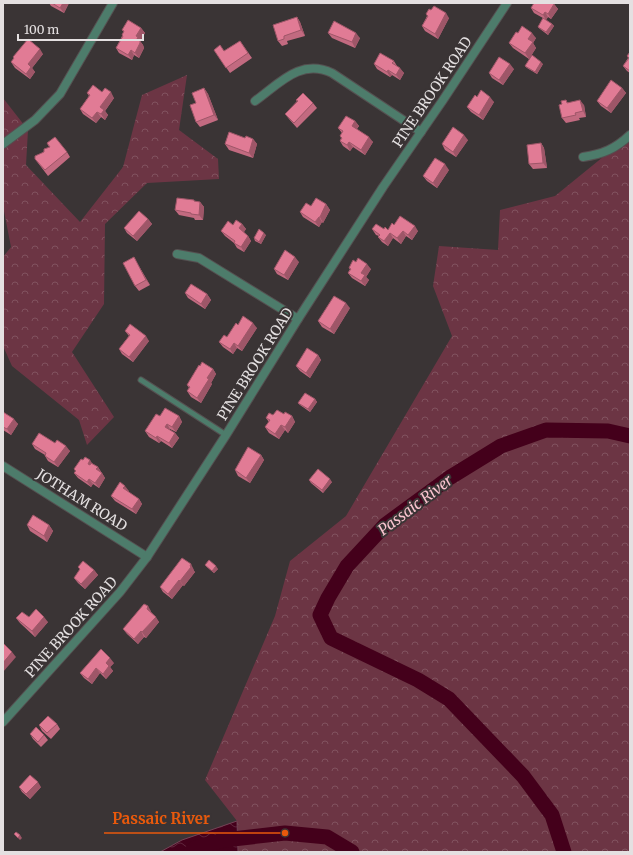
<svg xmlns="http://www.w3.org/2000/svg" width="633" height="855" font-family="Merriweather,serif">
	<defs>
		<pattern id="forest-crowns" width="20" height="18" patternUnits="userSpaceOnUse"><rect width="20" height="18" fill="#6c3544"/><path d="M2 6a3 3 0 1 1 6 0M12 15a3 3 0 1 1 6 0" fill="none" stroke="#81525f"/></pattern>
		<pattern id="water-waves" width="16" height="10" patternUnits="userSpaceOnUse"><rect width="16" height="10" fill="#44001b"/><path d="M0 5q4-4 8 0t8 0" fill="none" stroke="#5f253c"/></pattern>
	</defs>
	<rect width="100%" height="100%" fill="#3a3435"/>
	<!-- forest -->
	<g fill="url(#forest-crowns)">
		<polygon points="187,75 179,130 218,159 219,179 147,183 105,224 104,304 72,352 114,417 87,445 79,420 12,366 3,346 3,257 11,247 3,206 3,98 28,130 26,165 80,222 123,167 142,95"/>
		<polygon points="630,135 630,852 238,852 237,821 205,780 275,616 290,561 346,516 452,336 433,286 439,246 498,250 500,210 555,196"/>
	</g>
	<!-- water -->
	<polygon fill="url(#water-waves)" stroke="#744356" points="237,821 238,852 160,852 182,840"/>
	<g fill="none" stroke-linecap="round" stroke-linejoin="round">
		<!-- river -->
		<g stroke="#44001b" stroke-width="15">
			<polyline points="191,852 195,848 224,840 285,833 327,837 352,852"/>
			<polyline points="564,852 552,815 523,776 449,699 418,680 331,638 320,615 328,598 347,566 385,525 449,478 501,446 546,430 608,431 630,436"/>
		</g>
		<!-- service casing -->
		<g stroke="#555051" stroke-width="7">
			<polyline id="service" points="141,380 226,435"/>
		</g>
		<!-- minor casing -->
		<g stroke="#555051" stroke-width="10">
			<g id="minor">
				<path d="M255 101C279 84 300 58 332 73L421 132"/>
				<polyline points="3,144 35,120 60,94 113,3"/>
				<path d="M583 157C603 154 615 149 630 135"/>
				<polyline points="177,254 199,258 298,319"/>
				<polyline points="3,466 147,557"/>
			</g>
		</g>
		<!-- tertiary casing -->
		<g stroke="#555051" stroke-width="10">
			<polyline id="tertiary" points="3,722 120,592 147,557 226,435 298,319 383,187 443,100 507,3"/>
		</g>
		<!-- service -->
		<use href="#service" stroke="#4d7c6b" stroke-width="5"/>
		<!-- minor -->
		<use href="#minor" stroke="#4d7c6b" stroke-width="8"/>
		<!-- tertiary -->
		<use href="#tertiary" stroke="#4d7c6b" stroke-width="8"/>
	</g>
	<!-- wall -->
	<g fill="#c26a80">
		<polygon points="49,3 69,3 64,13 51,6"/>
		<polygon points="554,4 558,9 551,19 548,17 546,20 552,24 554,26 548,35 540,29 538,27 543,18 534,13 531,8"/>
		<polygon points="426,14 449,18 438,39 425,31 422,26 427,16"/>
		<polygon points="297,17 300,22 305,36 287,41 288,44 282,46 278,41"/>
		<polygon points="141,28 145,33 140,41 143,45 144,48 139,58 134,55 132,60 119,53 116,48 122,36 122,35 124,32 122,30"/>
		<polygon points="328,33 360,38 355,48 332,38"/>
		<polygon points="518,33 536,38 533,43 536,48 529,59 513,48 509,43"/>
		<polygon points="240,41 252,58 230,73 214,50 224,51"/>
		<polygon points="630,52 630,73 627,71 623,66 628,58 627,56"/>
		<polygon points="43,54 32,68 35,72 30,79 15,68 11,62 14,59 13,57"/>
		<polygon points="394,61 397,66 404,73 400,80 392,75 390,77 377,69 374,64"/>
		<polygon points="543,64 537,74 527,68 525,66"/>
		<polygon points="514,69 503,85 492,78 489,73"/>
		<polygon points="204,88 208,94 218,120 200,127 196,122 196,103"/>
		<polygon points="622,88 626,93 611,113 601,106 597,101"/>
		<polygon points="102,92 114,98 105,111 108,115 105,120 101,117 96,123 83,114 80,109 89,96 87,93"/>
		<polygon points="477,97 494,102 483,120 471,112 467,107"/>
		<polygon points="296,100 313,103 317,108 297,128 289,119 285,114 297,101"/>
		<polygon points="566,100 568,103 584,105 586,117 579,118 580,120 566,123 562,118 562,104"/>
		<polygon points="355,121 359,126 357,129 373,142 365,155 353,147 350,151 343,146 340,141 341,138 340,136 342,133 338,128"/>
		<polygon points="245,138 253,139 257,144 253,158 229,150 225,144"/>
		<polygon points="468,140 456,157 445,150 442,144"/>
		<polygon points="47,143 67,152 70,157 48,176 35,159 49,147"/>
		<polygon points="541,143 544,148 547,168 533,169 529,164"/>
		<polygon points="449,170 437,188 427,181 423,176"/>
		<polygon points="200,202 204,207 203,220 195,220 194,218 179,215 175,210"/>
		<polygon points="326,204 330,210 323,223 322,222 319,227 303,217 300,212 311,206"/>
		<polygon points="148,219 152,224 137,241 127,233 124,228"/>
		<polygon points="242,224 246,229 243,232 248,236 251,241 244,252 237,248 234,243 225,236 221,231 233,225"/>
		<polygon points="394,225 418,231 412,240 406,236 401,244 393,238 388,246 382,242 378,237 379,236 376,235 372,229 384,229 388,230"/>
		<polygon points="266,235 261,244 255,241 254,238"/>
		<polygon points="134,257 137,263 150,285 139,291 135,286"/>
		<polygon points="299,262 288,280 277,274 274,269"/>
		<polygon points="349,268 371,269 366,277 369,280 365,286 352,278 348,273 350,269"/>
		<polygon points="185,293 207,294 211,300 205,309 188,298"/>
		<polygon points="350,308 334,334 322,327 318,321"/>
		<polygon points="238,325 257,328 242,351 237,348 233,354 223,347 219,342 227,337"/>
		<polygon points="125,331 149,341 133,362 122,354 119,349 129,336"/>
		<polygon points="318,355 321,360 310,378 300,371 296,366"/>
		<polygon points="200,366 213,369 216,374 211,383 212,384 201,403 191,397 187,391 189,388 187,385"/>
		<polygon points="315,399 317,402 310,412 300,405 298,403"/>
		<polygon points="3,412 18,424 11,435 3,430"/>
		<polygon points="284,414 292,416 295,422 288,433 285,430 279,439 269,433 265,427 269,422 266,418 273,415"/>
		<polygon points="160,416 179,416 182,422 176,432 170,429 170,430 175,433 179,438 172,448 161,441 159,443 149,437 145,431"/>
		<polygon points="55,443 70,451 58,467 48,461 45,456 45,455 35,449 32,444"/>
		<polygon points="261,455 264,460 250,483 238,476 235,470"/>
		<polygon points="83,460 93,464 98,467 105,478 99,488 93,484 91,487 78,478 74,473 75,471 74,469"/>
		<polygon points="309,480 332,482 323,493 311,483"/>
		<polygon points="129,491 128,492 139,499 142,504 136,514 115,501 111,496"/>
		<polygon points="27,525 49,525 53,531 47,542 30,531"/>
		<polygon points="205,565 218,569 214,573 207,567"/>
		<polygon points="78,567 94,570 98,575 85,589 78,583 74,578 80,570"/>
		<polygon points="194,570 194,571 195,572 184,586 183,585 172,599 163,592 160,587"/>
		<polygon points="151,611 151,612 159,622 146,638 144,637 138,644 127,634 123,629"/>
		<polygon points="16,618 48,622 35,637 20,623"/>
		<polygon points="114,663 110,667 113,671 106,679 100,673 92,684 84,678 80,673"/>
		<polygon points="57,724 60,729 51,739 42,731 39,725"/>
		<polygon points="30,734 44,735 48,740 41,747 33,739"/>
		<polygon points="19,787 41,787 30,799 22,792"/>
	</g>
	<!-- shaded-wall -->
	<g fill="#9e5668">
		<polygon points="63,3 69,3 64,13 60,8"/>
		<polygon points="554,4 558,9 551,19 548,14"/>
		<polygon points="545,12 548,17 546,20 543,15"/>
		<polygon points="446,13 449,18 438,39 435,34"/>
		<polygon points="297,17 300,22 305,36 301,30"/>
		<polygon points="552,24 554,26 548,35 546,32"/>
		<polygon points="141,28 145,33 140,41 143,45 144,48 139,58 135,53 137,39 136,36"/>
		<polygon points="356,33 360,38 355,48 352,42"/>
		<polygon points="532,33 536,38 533,43 536,48 529,59 525,53 528,39"/>
		<polygon points="40,49 43,54 32,68 35,72 30,79 26,74 28,64"/>
		<polygon points="131,50 134,55 132,60 128,55"/>
		<polygon points="541,62 543,64 537,74 535,72"/>
		<polygon points="510,64 514,69 503,85 499,80"/>
		<polygon points="400,68 404,73 400,80 396,75"/>
		<polygon points="388,70 392,75 390,77 387,72"/>
		<polygon points="204,88 208,94 218,120 214,115"/>
		<polygon points="622,88 626,93 611,113 607,108"/>
		<polygon points="111,92 114,98 105,111 108,115 105,120 101,114 100,107"/>
		<polygon points="490,97 494,102 483,120 479,115"/>
		<polygon points="580,100 584,105 586,117 583,111"/>
		<polygon points="97,112 101,117 96,123 92,118"/>
		<polygon points="355,121 359,126 355,131 352,126"/>
		<polygon points="464,135 468,140 456,157 453,152"/>
		<polygon points="369,137 373,142 365,155 361,150"/>
		<polygon points="253,139 257,144 253,158 249,153"/>
		<polygon points="349,142 353,147 350,151 347,145"/>
		<polygon points="541,143 544,148 547,168 543,163"/>
		<polygon points="445,164 449,170 437,188 433,183"/>
		<polygon points="200,202 204,207 203,220 199,215"/>
		<polygon points="326,204 330,210 323,223 320,217"/>
		<polygon points="319,217 322,222 319,227 315,222"/>
		<polygon points="148,219 152,224 137,241 133,236"/>
		<polygon points="242,224 246,229 243,234 239,228"/>
		<polygon points="415,226 418,231 412,240 408,235"/>
		<polygon points="403,231 406,236 401,244 397,238"/>
		<polygon points="264,233 266,235 261,244 259,242"/>
		<polygon points="390,233 393,238 388,246 384,241"/>
		<polygon points="248,236 251,241 244,252 241,247"/>
		<polygon points="134,257 137,263 150,285 146,280"/>
		<polygon points="295,257 299,262 288,280 284,275"/>
		<polygon points="367,264 371,269 366,277 369,280 365,286 361,281 361,273"/>
		<polygon points="207,294 211,300 205,309 201,304"/>
		<polygon points="346,303 350,308 334,334 330,329"/>
		<polygon points="253,323 257,328 242,351 238,346"/>
		<polygon points="146,336 149,341 133,362 129,357"/>
		<polygon points="234,343 237,348 233,354 230,349"/>
		<polygon points="318,355 321,360 310,378 306,373"/>
		<polygon points="213,369 216,374 211,383 212,384 201,403 197,398 207,378"/>
		<polygon points="315,399 317,402 310,412 308,409"/>
		<polygon points="179,416 182,422 176,432 172,427"/>
		<polygon points="292,416 295,422 288,433 285,427"/>
		<polygon points="14,419 18,424 11,435 7,429"/>
		<polygon points="167,424 170,429 168,432 165,427"/>
		<polygon points="281,425 285,430 279,439 275,434"/>
		<polygon points="175,433 179,438 172,448 169,443"/>
		<polygon points="157,436 161,441 159,443 156,438"/>
		<polygon points="66,446 70,451 58,467 54,462"/>
		<polygon points="261,455 264,460 250,483 246,478"/>
		<polygon points="90,460 94,466 92,469 88,464"/>
		<polygon points="98,467 101,472 96,469"/>
		<polygon points="102,473 105,478 99,488 95,483"/>
		<polygon points="89,479 93,484 91,487 87,482"/>
		<polygon points="330,479 332,482 323,493 322,490"/>
		<polygon points="125,486 129,491 127,494 123,488"/>
		<polygon points="139,499 142,504 136,514 132,509"/>
		<polygon points="49,525 53,531 47,542 44,536"/>
		<polygon points="191,564 194,570 194,571 195,572 184,586 180,581"/>
		<polygon points="216,566 218,569 214,573 212,571"/>
		<polygon points="94,570 98,575 85,589 81,584"/>
		<polygon points="179,580 183,585 172,599 168,594"/>
		<polygon points="148,606 151,611 151,614 147,609"/>
		<polygon points="44,617 48,622 35,637 32,631"/>
		<polygon points="156,617 159,622 146,638 142,632"/>
		<polygon points="141,631 144,637 138,644 134,639"/>
		<polygon points="12,652 16,657 3,672 3,663"/>
		<polygon points="110,658 114,663 110,667 113,671 106,679 103,674 106,663"/>
		<polygon points="96,668 100,673 92,684 88,679"/>
		<polygon points="38,782 41,787 30,799 26,794"/>
		<polygon points="20,835 22,838 20,840 18,838"/>
	</g>
	<!-- building -->
	<g fill="#e17b95" stroke="#9e5668">
		<polygon points="52,3 63,3 60,8"/>
		<polygon points="534,3 553,3 554,4 548,14 545,12 543,15 531,8"/>
		<polygon points="434,6 446,13 435,34 422,26 428,16 426,14 429,9 431,10"/>
		<polygon points="297,17 301,30 284,36 284,39 278,41 273,25"/>
		<polygon points="543,18 552,24 546,32 538,27"/>
		<polygon points="128,20 141,28 136,36 138,37 137,39 140,40 140,43 135,53 131,50 128,55 116,48 123,36 122,35 124,31 122,30"/>
		<polygon points="334,21 356,33 352,42 328,33"/>
		<polygon points="522,26 532,33 528,39 533,42 525,53 509,43 516,32 518,33"/>
		<polygon points="28,39 40,49 28,64 31,67 26,74 11,62 14,58 13,57"/>
		<polygon points="240,41 248,53 226,68 214,50 220,45 224,51"/>
		<polygon points="630,52 630,71 623,66 629,58 627,56"/>
		<polygon points="380,53 394,61 392,63 400,68 396,75 388,70 387,72 374,64"/>
		<polygon points="532,55 541,62 535,72 525,66"/>
		<polygon points="499,57 510,64 499,80 489,73"/>
		<polygon points="611,80 622,88 607,108 597,101"/>
		<polygon points="93,85 102,92 105,88 111,92 100,107 104,110 101,114 97,112 92,118 80,109 90,95 87,93"/>
		<polygon points="204,88 214,115 196,122 190,105 196,103 192,93"/>
		<polygon points="481,90 490,97 479,115 467,107 475,95 477,97"/>
		<polygon points="303,93 313,103 294,123 285,114 298,101 296,100"/>
		<polygon points="566,100 567,103 580,100 583,111 575,113 576,115 562,118 559,105 562,104 561,101"/>
		<polygon points="346,116 355,121 352,126 369,137 361,150 349,142 347,145 340,141 342,138 340,136 343,131 338,128"/>
		<polygon points="453,127 464,135 453,152 442,144"/>
		<polygon points="229,132 245,138 246,136 253,139 249,153 225,144"/>
		<polygon points="55,137 67,152 45,170 35,159 35,156 44,152 44,149 50,147 47,143"/>
		<polygon points="541,143 543,163 529,164 527,145"/>
		<polygon points="435,158 445,164 433,183 423,176"/>
		<polygon points="177,198 194,200 194,201 200,202 199,215 191,214 191,213 175,210"/>
		<polygon points="316,198 326,204 320,217 319,217 315,222 300,212 306,203 311,206"/>
		<polygon points="139,211 148,219 133,236 124,228"/>
		<polygon points="400,216 415,226 408,235 403,231 397,238 390,233 384,241 378,237 380,235 372,229 376,224 384,229 385,227 388,230 392,223 394,225"/>
		<polygon points="236,220 242,224 239,228 248,236 241,247 234,243 235,241 221,231 228,221 233,225"/>
		<polygon points="259,229 264,233 259,242 254,238"/>
		<polygon points="285,250 295,257 284,275 274,269"/>
		<polygon points="134,257 146,280 135,286 123,263"/>
		<polygon points="358,258 367,264 361,273 365,275 361,281 348,273 351,269 349,268 353,260 356,262"/>
		<polygon points="191,284 207,294 201,304 185,293"/>
		<polygon points="334,296 346,303 330,329 318,321"/>
		<polygon points="243,316 253,323 238,346 234,343 230,349 219,342 224,335 227,337 236,323 238,325"/>
		<polygon points="130,324 146,336 129,357 119,349 130,335 125,331"/>
		<polygon points="307,348 318,355 306,373 296,366"/>
		<polygon points="202,362 213,369 207,378 209,379 197,398 187,391 190,387 187,385 199,365 200,366"/>
		<polygon points="305,393 315,399 308,409 298,403"/>
		<polygon points="165,408 179,416 172,427 167,424 165,427 175,433 169,443 157,436 156,438 145,431 156,414 160,416"/>
		<polygon points="277,410 284,414 285,412 292,416 285,427 281,425 275,434 265,427 270,420 266,418 269,413 273,415"/>
		<polygon points="3,412 14,419 7,429 3,427"/>
		<polygon points="39,433 55,443 57,440 66,446 54,462 45,456 46,453 32,444"/>
		<polygon points="248,447 261,455 246,478 235,470"/>
		<polygon points="85,457 90,460 88,464 90,465 91,463 98,467 96,469 102,473 95,483 89,479 87,482 74,473 76,471 74,469 81,459 83,460"/>
		<polygon points="318,469 330,479 322,490 309,480"/>
		<polygon points="120,482 125,486 123,488 139,499 132,509 111,496"/>
		<polygon points="33,515 49,525 44,536 27,525"/>
		<polygon points="182,558 191,564 190,566 191,567 180,581 179,580 168,594 160,587"/>
		<polygon points="209,560 216,566 212,571 205,565"/>
		<polygon points="83,561 94,570 81,584 74,578 80,569 78,567"/>
		<polygon points="144,604 148,606 147,609 156,617 142,632 141,631 134,639 123,629"/>
		<polygon points="36,609 44,617 32,631 16,618 22,612 29,617"/>
		<polygon points="4,644 12,652 3,663 3,645"/>
		<polygon points="101,649 110,658 106,663 109,666 103,674 96,668 88,679 80,673"/>
		<polygon points="48,716 57,724 47,733 39,725"/>
		<polygon points="36,727 44,735 38,742 30,734"/>
		<polygon points="30,775 38,782 26,794 19,787"/>
		<polygon points="16,832 20,835 18,838 14,834"/>
	</g>
	<g text-anchor="middle" dominant-baseline="central" stroke-width="4" stroke-linejoin="round" paint-order="stroke">
		<!-- street labels -->
		<g font-size="14" fill="#e4e0e1" stroke="#3a3435">
			<text transform="translate(432 92) rotate(-56)">PINE BROOK ROAD</text>
			<text transform="translate(255 364) rotate(-58)">PINE BROOK ROAD</text>
			<text transform="translate(82 500) rotate(32)">JOTHAM ROAD</text>
			<text transform="translate(71 627) rotate(-48)">PINE BROOK ROAD</text>
		</g>
		<!-- water labels -->
		<g font-size="15" font-style="italic" fill="#fac4cf" stroke="#3a3435">
			<text transform="translate(415 505) rotate(-37)">Passaic River</text>
		</g>
	</g>
	<!-- callouts -->
	<path fill="none" stroke="#e8590c" stroke-width="1.5" d="M285 833L218 833H104"/>
	<circle fill="#e8590c" stroke="#3a3435" stroke-width="1.5" cx="285" cy="833" r="4"/>
	<g font-size="15" text-anchor="middle" font-weight="bold" fill="#e8590c" stroke="#3a3435" stroke-width="4" stroke-linejoin="round" paint-order="stroke">
		<text x="161" y="824">Passaic River</text>
	</g>
	<!-- border -->
	<rect width="633" height="855" fill="none" stroke="#e4e0e1" stroke-width="8"/>
	<!-- scale -->
	<path d="M18 34v6h125v-6" fill="none" stroke="#e4e0e1" stroke-width="2"/>
	<text x="24" y="34" font-size="12" fill="#e4e0e1" stroke="#3a3435" stroke-width="3" paint-order="stroke">100 m</text>
</svg>
